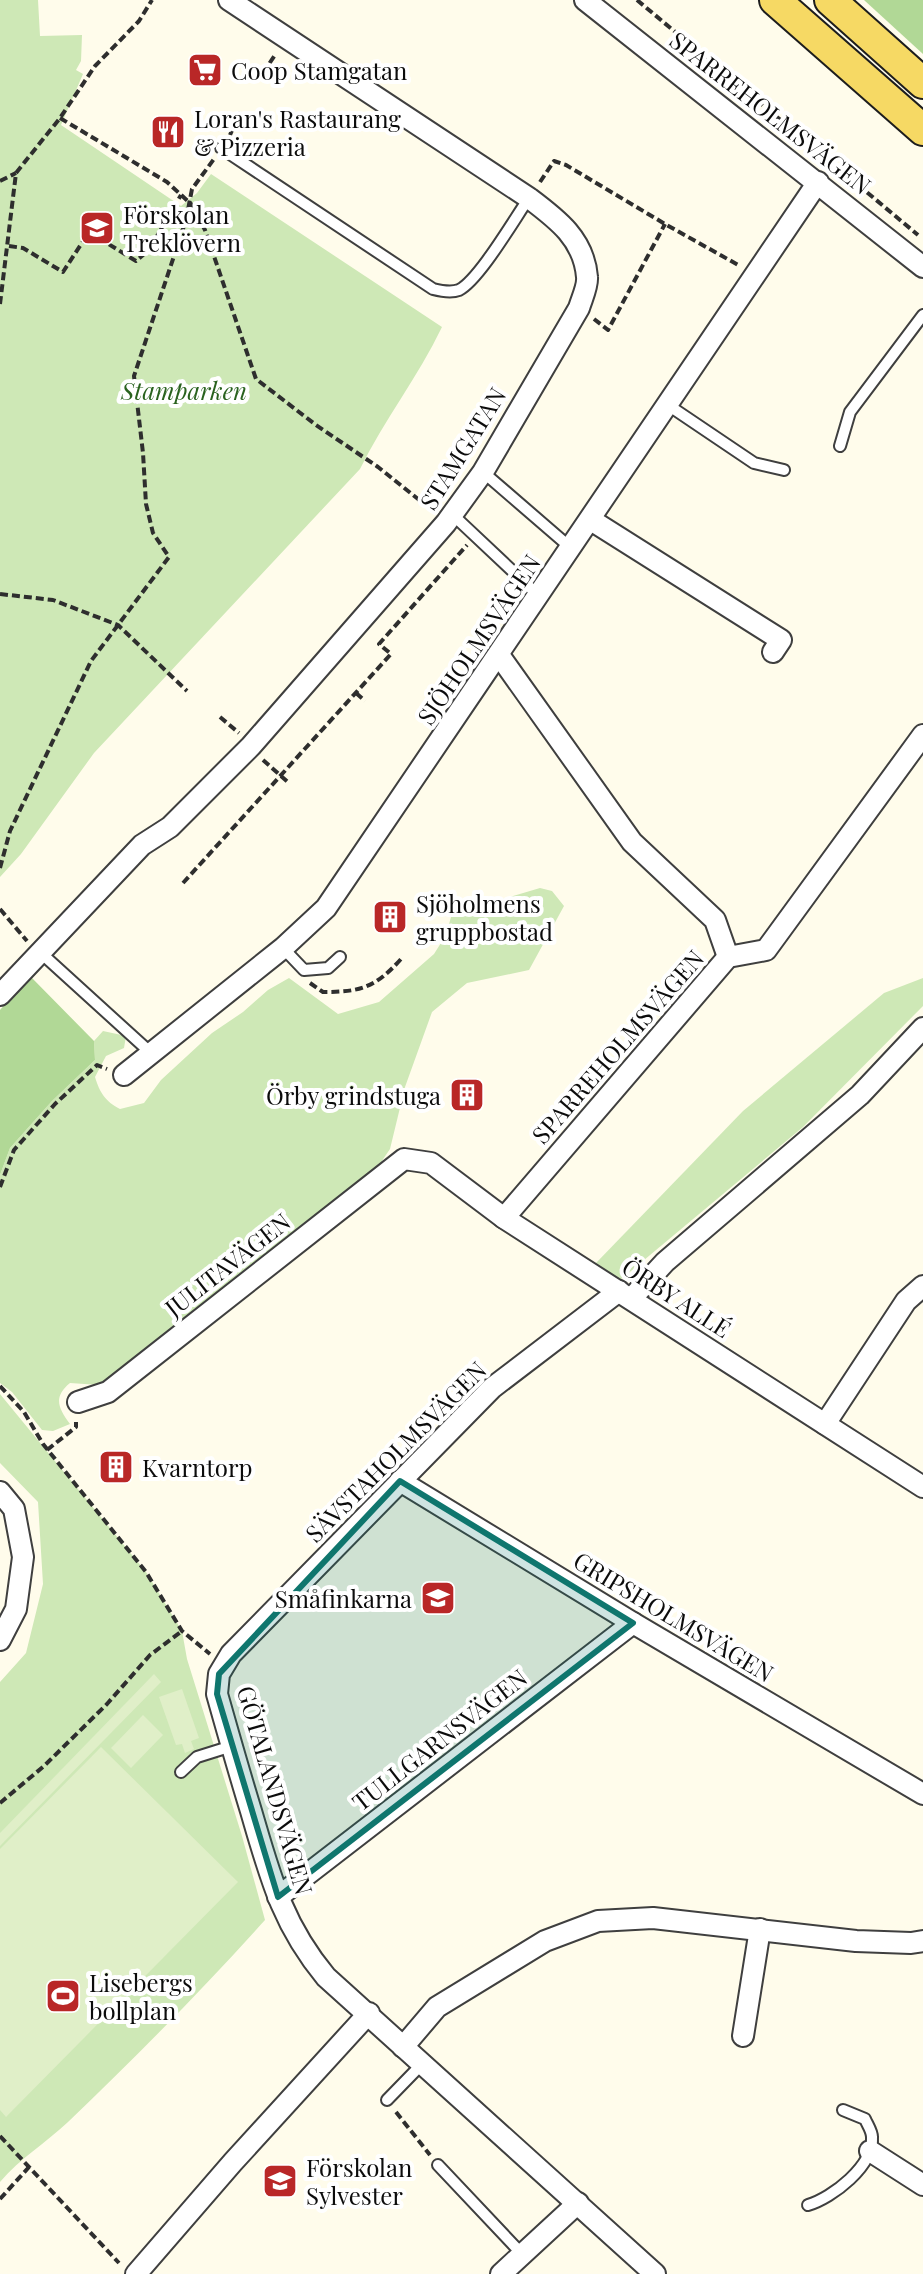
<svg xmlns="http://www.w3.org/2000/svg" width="923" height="2274" font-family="'Playfair Display',serif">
	<rect width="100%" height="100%" fill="#fffceb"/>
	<!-- green -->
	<g fill="#cee8b6">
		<path d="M0 0H38L40 36 82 35 81 61 76 70 83 74 61 125 181 206 197 193 211 174 442 327C418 377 384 420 360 469L94 753 21 854 0 877Z"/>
		<path d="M540 888 552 891 564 906 529 970 467 983 432 1012 405 1087 390 1149 375 1171 108 1381 99 1385 70 1383C53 1397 58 1408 70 1424L53 1431 42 1430 12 1392 0 1383V1175L10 1148 52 1101 95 1060 94 1041 103 1031 126 1036 124 1048 106 1056 95 1077C100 1093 105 1101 120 1109L144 1103 161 1080 212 1033 243 1012 268 990 289 978 338 1014 379 1002 434 954 446 935 451 917 467 900 496 901Z"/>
		<polygon points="923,978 923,1006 803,1127 619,1281 596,1263 743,1111 884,993"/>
		<path d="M0 1394 146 1572 182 1631 187 1659 242 1836 265 1920C202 1990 136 2057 68 2122 46 2143 20 2158 0 2182V1682L26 1653 43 1584 38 1502 0 1463Z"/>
	</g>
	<!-- forest -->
	<g fill="#b1d896">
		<polygon points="864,0 923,0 923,54"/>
		<polygon points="30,976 94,1041 95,1060 52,1101 10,1148 0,1175 0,1010"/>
	</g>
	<!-- pitch -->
	<g fill="#e0efc8">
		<polygon points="154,1674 161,1682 0,1846 0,1833"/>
		<polygon points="182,1689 199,1738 191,1741 194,1749 185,1753 182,1744 176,1745 159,1697"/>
		<polygon points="143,1715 163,1735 131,1768 111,1748"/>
		<polygon points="101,1747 238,1882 6,2117 0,2110 0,1849"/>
	</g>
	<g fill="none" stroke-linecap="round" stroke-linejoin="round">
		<!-- service casing -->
		<g stroke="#3f3f3f" stroke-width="14">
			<g id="service">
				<path d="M221 148 433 289C441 291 451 293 459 290 479 280 515 218 529 198"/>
				<polyline points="668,405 754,463 784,470"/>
				<polyline points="840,446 850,412 923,315"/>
				<polyline points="483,472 571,548"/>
				<polyline points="453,515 539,596"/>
				<polyline points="283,948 304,970 328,968 340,957"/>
				<polyline points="41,953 151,1053"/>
				<polyline points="181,1772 197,1757 232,1746"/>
				<polyline points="387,2100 422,2064"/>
				<polyline points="438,2165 522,2254"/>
				<path d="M808 2205C832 2198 874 2166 872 2137 872 2131 867 2124 865 2119L843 2110"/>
			</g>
		</g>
		<!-- minor casing -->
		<g stroke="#3f3f3f" stroke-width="24">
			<g id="minor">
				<polyline points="585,0 923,267"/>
				<polyline points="591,520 781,640 773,652"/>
				<polyline points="499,655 632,842 715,920 728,957"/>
				<path d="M0 995 142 845 170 827 251 746 446 523 483 472 579 308C582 298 588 286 587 277 584 239 557 219 529 198L229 0"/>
				<polyline points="124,1075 283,948 326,908 818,182"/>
				<polyline points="504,1218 728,957 766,950 923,735"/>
				<path d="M619 1291 492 1388 231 1654 219 1674 217 1694C228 1733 239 1772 251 1811 270 1876 282 1924 326 1977L655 2274"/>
				<polyline points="631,1299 665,1262 860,1095 923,1028"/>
				<polyline points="78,1402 108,1392 404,1159 431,1163 504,1218 923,1487"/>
				<polyline points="825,1424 906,1301 923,1286"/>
				<polyline points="400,1481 633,1623 923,1794"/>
				<polyline points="0,1492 14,1509 23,1557 16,1609 0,1640"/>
				<polyline points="278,1897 633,1623"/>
				<polyline points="743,2036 760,1929"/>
				<polyline points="403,2047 437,2007 545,1941 598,1921 653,1918 856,1941 911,1943 923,1941"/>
				<polyline points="870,2151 923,2185"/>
				<polyline points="136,2274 233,2162 369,2013"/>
				<polyline points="501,2274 578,2203"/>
			</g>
		</g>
		<!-- primary casing -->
		<g stroke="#1d1d1d" stroke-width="34">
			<g id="primary">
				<polyline points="775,0 923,130"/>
				<polyline points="830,0 923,83"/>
			</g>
		</g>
		<!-- path -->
		<g stroke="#2e2e2e" stroke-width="4" stroke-dasharray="8 4" stroke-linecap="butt">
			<polyline points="637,0 918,235"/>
			<polyline points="263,73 275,55"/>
			<polyline points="60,118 167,182 191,204 205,230 256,379 316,425 378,467 433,511"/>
			<polyline points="230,135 240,112"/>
			<polyline points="0,181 16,173"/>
			<polyline points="540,182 554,161 566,165 665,224 740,266"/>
			<polyline points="9,246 23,248 63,272 89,232 136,261 149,250 181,195"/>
			<polyline points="0,304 16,173 60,118 95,66 139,21 152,0"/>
			<polyline points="594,319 608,330 665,224"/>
			<polyline points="0,594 53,600 118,625 187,691"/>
			<polyline points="356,693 365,701"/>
			<polyline points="220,717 239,733"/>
			<polyline points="263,760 289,783"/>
			<polyline points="0,868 10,831 91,661 169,557 153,533 146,504 143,453 134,376 186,220 192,189 214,159"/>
			<polyline points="183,883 391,654 379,644 467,545"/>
			<polyline points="0,909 27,941"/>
			<path d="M310 983 323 992C360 992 375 988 401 959"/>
			<polyline points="0,1187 14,1150 55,1104 97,1065 107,1069"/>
			<polyline points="0,1386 24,1412 43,1444 146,1572 182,1631 210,1654"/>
			<polyline points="47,1450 76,1427 76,1422"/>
			<polyline points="0,1803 44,1766 107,1704 150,1655 182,1631"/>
			<polyline points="396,2112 430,2155"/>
			<polyline points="0,2136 119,2263"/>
			<polyline points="0,2199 29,2167"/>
		</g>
		<!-- service -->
		<use href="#service" stroke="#fff" stroke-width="10"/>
		<!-- minor -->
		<use href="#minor" stroke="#fff" stroke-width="20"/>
		<!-- primary -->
		<use href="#primary" stroke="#f6d964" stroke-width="30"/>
	</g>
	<!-- marked area -->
	<path fill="#0f766e" fill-opacity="0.2" stroke="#0f766e" stroke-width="6" stroke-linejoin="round" d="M400 1481 633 1623 278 1897 217 1694 219 1674Z"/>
	<!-- icons -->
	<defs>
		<g id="supermarket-square" transform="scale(1.8)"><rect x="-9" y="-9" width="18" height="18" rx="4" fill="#b92727" stroke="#fff"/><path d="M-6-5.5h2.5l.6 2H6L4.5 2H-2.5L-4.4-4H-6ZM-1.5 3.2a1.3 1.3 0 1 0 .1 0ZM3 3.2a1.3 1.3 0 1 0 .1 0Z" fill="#fff"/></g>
		<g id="restaurant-square" transform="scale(1.8)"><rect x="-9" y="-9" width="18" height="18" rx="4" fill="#b92727" stroke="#fff"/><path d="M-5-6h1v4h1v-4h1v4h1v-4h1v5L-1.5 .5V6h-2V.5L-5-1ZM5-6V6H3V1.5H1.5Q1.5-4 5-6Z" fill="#fff"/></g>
		<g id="school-square" transform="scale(1.8)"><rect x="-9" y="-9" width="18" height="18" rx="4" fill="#b92727" stroke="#fff"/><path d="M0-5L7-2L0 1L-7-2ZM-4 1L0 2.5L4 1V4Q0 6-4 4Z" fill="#fff"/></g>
		<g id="building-square" transform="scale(1.8)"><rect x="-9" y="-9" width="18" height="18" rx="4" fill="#b92727" stroke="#fff"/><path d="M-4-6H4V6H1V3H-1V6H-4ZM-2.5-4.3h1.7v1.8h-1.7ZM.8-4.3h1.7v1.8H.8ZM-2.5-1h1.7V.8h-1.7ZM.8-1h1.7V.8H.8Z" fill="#fff"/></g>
		<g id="stadium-square" transform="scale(1.8)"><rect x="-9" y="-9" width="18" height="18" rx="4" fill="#b92727" stroke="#fff"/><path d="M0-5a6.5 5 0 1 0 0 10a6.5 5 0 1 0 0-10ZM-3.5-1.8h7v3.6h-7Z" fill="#fff"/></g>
	</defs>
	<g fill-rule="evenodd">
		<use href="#supermarket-square" x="205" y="70"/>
		<use href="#restaurant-square" x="168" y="132"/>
		<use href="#school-square" x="97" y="228"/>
		<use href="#building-square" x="390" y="917"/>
		<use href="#building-square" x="467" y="1095"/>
		<use href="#building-square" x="116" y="1467"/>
		<use href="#school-square" x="438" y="1598"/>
		<use href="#stadium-square" x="63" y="1996"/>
		<use href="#school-square" x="280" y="2181"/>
	</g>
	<g text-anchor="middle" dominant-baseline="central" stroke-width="8" stroke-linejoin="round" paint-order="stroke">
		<!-- poi labels -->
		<g font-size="24" fill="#0c0c0c" stroke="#fff" text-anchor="start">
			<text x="231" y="70">Coop Stamgatan</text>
			<text x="194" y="118">Loran's Rastaurang<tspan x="194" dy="28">&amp; Pizzeria</tspan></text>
			<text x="123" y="214">Förskolan<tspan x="123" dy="28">Treklövern</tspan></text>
			<text x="416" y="903">Sjöholmens<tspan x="416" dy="28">gruppbostad</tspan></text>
			<text x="441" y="1095" text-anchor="end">Örby grindstuga</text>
			<text x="142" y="1467">Kvarntorp</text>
			<text x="412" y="1598" text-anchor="end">Småfinkarna</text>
			<text x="89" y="1982">Lisebergs<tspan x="89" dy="28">bollplan</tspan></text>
			<text x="306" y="2167">Förskolan<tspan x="306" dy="28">Sylvester</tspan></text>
		</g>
		<!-- street labels -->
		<g font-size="24" fill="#0c0c0c" stroke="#fff">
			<text transform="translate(771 112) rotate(38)">SPARREHOLMSVÄGEN</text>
			<text transform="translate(462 448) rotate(-58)">STAMGATAN</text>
			<text transform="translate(478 639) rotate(-56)">SJÖHOLMSVÄGEN</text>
			<text transform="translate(617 1046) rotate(-49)">SPARREHOLMSVÄGEN</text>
			<text transform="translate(227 1264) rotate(-38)">JULITAVÄGEN</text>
			<text transform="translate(677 1297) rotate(33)">ÖRBY ALLÉ</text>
			<text transform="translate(395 1451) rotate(-45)">SÄVSTAHOLMSVÄGEN</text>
			<text transform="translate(674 1616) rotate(31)">GRIPSHOLMSVÄGEN</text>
			<text transform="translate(439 1739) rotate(-38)">TULLGARNSVÄGEN</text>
			<text transform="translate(276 1790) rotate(74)">GÖTALANDSVÄGEN</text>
		</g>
		<!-- park labels -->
		<g font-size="24" font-style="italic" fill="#29621e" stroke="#fff">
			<text x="184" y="390">Stamparken</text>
		</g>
	</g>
</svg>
